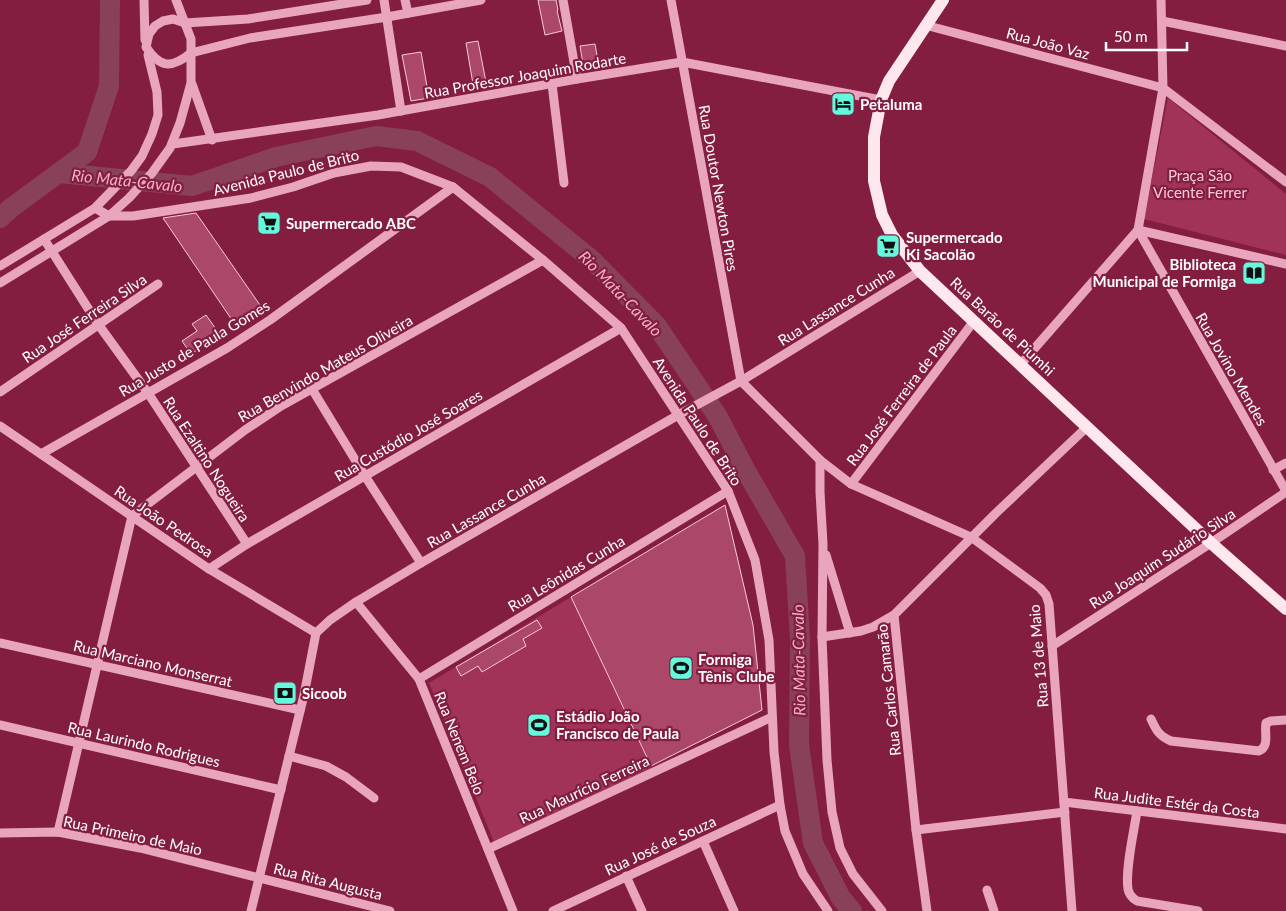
<svg xmlns="http://www.w3.org/2000/svg" width="1286" height="911" font-family="Lato,sans-serif">
	<rect width="100%" height="100%" fill="#831e40"/>
	<!-- green -->
	<g fill="#a13258">
		<polygon points="1168,98 1286,194 1286,255 1144,219"/>
		<polygon points="571,597 651,768 494,842 429,683"/>
	</g>
	<g fill="none" stroke-linecap="round" stroke-linejoin="round">
		<!-- river -->
		<g stroke="#894059" stroke-width="20">
			<polyline points="59,173 192,186 276,157 376,136 417,141 490,177 592,260 657,326 718,417 746,471 795,556 800,639 799,745 813,843 841,898 852,911"/>
			<polyline points="0,218 11,208 87,152 109,86 110,0"/>
		</g>
	</g>
	<!-- building -->
	<g fill="#ab4769" stroke="#f7c9d9">
		<polygon points="538,0 556,0 558,10 557,11 562,31 545,35"/>
		<polygon points="478,41 486,82 473,84 466,43"/>
		<polygon points="595,44 599,67 584,70 580,46"/>
		<polygon points="421,52 429,98 411,101 402,55"/>
		<polygon points="196,213 262,308 236,326 163,218"/>
		<polygon points="206,315 218,332 201,344 203,346 191,354 182,341 197,331 192,324"/>
		<polygon points="725,505 753,625 762,710 651,766 571,597"/>
		<polygon points="537,620 542,628 523,639 526,646 482,672 478,666 461,676 456,667"/>
	</g>
	<g fill="none" stroke-linecap="round" stroke-linejoin="round">
		<!-- minor -->
		<g stroke="#e9a5bd" stroke-width="9">
			<polyline points="144,0 145,40"/>
			<path d="M367 0 248 19 185 23 173 19 163 21 155 26 149 34 146 47C160 68 171 69 191 53L250 38 387 17 481 0"/>
			<polyline points="384,0 401,111"/>
			<polyline points="405,0 408,13"/>
			<polyline points="563,0 577,79"/>
			<polyline points="671,0 741,381"/>
			<polyline points="1162,21 1286,46"/>
			<polyline points="925,25 1163,88 1286,182"/>
			<polyline points="192,84 212,140"/>
			<polyline points="552,84 564,183"/>
			<polyline points="173,144 378,115 577,79 682,62 881,100"/>
			<polyline points="95,208 109,216 133,216 251,198 293,187 334,173 371,166 401,167 453,187 543,260 621,328 728,491 755,560 769,640 774,752 780,805 785,831 803,874 828,911"/>
			<polyline points="1138,230 1286,491"/>
			<polyline points="1138,230 1163,88 1161,0"/>
			<polyline points="1138,230 1286,264"/>
			<polyline points="44,239 98,324 148,393 247,544"/>
			<polyline points="0,266 95,208 131,171 142,156 152,134 158,115 157,92 148,55"/>
			<polyline points="0,283 109,216 129,198 152,173 170,148 180,123 191,83 191,39 176,0"/>
			<polyline points="1020,365 1138,230"/>
			<polyline points="741,381 820,460 851,484 971,537 1040,588 1046,595 1049,604 1072,911"/>
			<polyline points="312,389 365,476 421,563"/>
			<polyline points="0,392 158,284"/>
			<polyline points="0,426 209,569 316,633"/>
			<polyline points="41,454 227,348 270,320 453,187"/>
			<polyline points="820,460 820,492 823,544 822,637 827,760 832,812 840,848 853,874 882,911"/>
			<polyline points="1273,470 1286,463"/>
			<polyline points="851,484 974,321"/>
			<polyline points="826,555 850,633"/>
			<polyline points="209,569 247,544 621,328"/>
			<polyline points="356,602 419,679 513,911"/>
			<polyline points="822,637 861,631 873,627 894,615"/>
			<polyline points="0,643 300,710"/>
			<polyline points="1052,646 1211,543 1286,492"/>
			<polyline points="419,679 728,491"/>
			<path d="M1151 719C1156 730 1159 736 1171 741L1259 751C1270 746 1264 733 1266 723L1271 721 1286 720"/>
			<polyline points="0,725 281,790"/>
			<polyline points="289,756 326,766 346,777 374,798"/>
			<polyline points="1064,802 1286,829"/>
			<path d="M1137 811C1134 831 1125 870 1128 889 1129 895 1132 898 1137 901L1198 911"/>
			<polyline points="916,830 1065,812"/>
			<polyline points="58,832 132,516 245,430 281,406 543,260"/>
			<polyline points="0,833 58,832 140,848 390,911"/>
			<polyline points="703,841 734,911"/>
			<polyline points="488,849 772,717"/>
			<polyline points="626,876 642,911"/>
			<polyline points="987,890 994,911"/>
			<polyline points="251,911 304,695 316,633 330,620 356,602 421,563 680,414 741,381 920,271"/>
			<polyline points="553,911 780,805"/>
			<polyline points="927,911 916,830 894,615 996,513 1087,427"/>
		</g>
		<!-- major -->
		<polyline stroke="#fee8ee" stroke-width="12" points="943,0 889,81 881,100 874,137 874,181 882,215 892,235 920,271 1211,543 1286,609"/>
	</g>
	<!-- icons -->
	<defs>
		<g id="hotel-square" transform="scale(1.25)"><rect x="-9" y="-9" width="18" height="18" rx="4" fill="#64f8dc" stroke="#831e40"/><path d="M-6-4.5h1.5V1H6V5H4.5V3h-9V5H-6ZM-4 0a1.8 1.8 0 1 1 3.6 0ZM.5 0V-2.5h3Q6-2.5 6 0Z" fill="#111"/></g>
		<g id="supermarket-square" transform="scale(1.25)"><rect x="-9" y="-9" width="18" height="18" rx="4" fill="#64f8dc" stroke="#831e40"/><path d="M-6-5.5h2.5l.6 2H6L4.5 2H-2.5L-4.4-4H-6ZM-1.5 3.2a1.3 1.3 0 1 0 .1 0ZM3 3.2a1.3 1.3 0 1 0 .1 0Z" fill="#111"/></g>
		<g id="library-square" transform="scale(1.25)"><rect x="-9" y="-9" width="18" height="18" rx="4" fill="#64f8dc" stroke="#831e40"/><path d="M-6-4Q-3-5.5-.7-3.5V5Q-3 3-6 4ZM6-4Q3-5.5 .7-3.5V5Q3 3 6 4Z" fill="#111"/></g>
		<g id="stadium-square" transform="scale(1.25)"><rect x="-9" y="-9" width="18" height="18" rx="4" fill="#64f8dc" stroke="#831e40"/><path d="M0-5a6.5 5 0 1 0 0 10a6.5 5 0 1 0 0-10ZM-3.5-1.8h7v3.6h-7Z" fill="#111"/></g>
		<g id="bank-square" transform="scale(1.25)"><rect x="-9" y="-9" width="18" height="18" rx="4" fill="#64f8dc" stroke="#831e40"/><path d="M-6-4H6V4H-6ZM0-2.3a2.3 2.3 0 1 0 0 4.6a2.3 2.3 0 1 0 0-4.6Z" fill="#111"/></g>
	</defs>
	<g fill-rule="evenodd">
		<use href="#hotel-square" x="843" y="104"/>
		<use href="#supermarket-square" x="269" y="223"/>
		<use href="#supermarket-square" x="888" y="246"/>
		<use href="#library-square" x="1254" y="273"/>
		<use href="#stadium-square" x="681" y="668"/>
		<use href="#bank-square" x="285" y="693"/>
		<use href="#stadium-square" x="539" y="725"/>
	</g>
	<g text-anchor="middle" dominant-baseline="central" stroke-width="4.5" stroke-linejoin="round" paint-order="stroke">
		<!-- street labels -->
		<g font-size="15" fill="#fff" stroke="#831e40">
			<text transform="translate(1048 43) rotate(15)">Rua João Vaz</text>
			<text transform="translate(525 75) rotate(-10)">Rua Professor Joaquim Rodarte</text>
			<text transform="translate(286 172) rotate(-14)">Avenida Paulo de Brito</text>
			<text transform="translate(719 188) rotate(80)">Rua Doutor Newton Pires</text>
			<text transform="translate(836 306) rotate(-32)">Rua Lassance Cunha</text>
			<text transform="translate(84 318) rotate(-34)">Rua José Ferreira Silva</text>
			<text transform="translate(1003 326) rotate(43)">Rua Barão de Piumhi</text>
			<text transform="translate(194 348) rotate(-31)">Rua Justo de Paula Gomes</text>
			<text transform="translate(325 368) rotate(-30)">Rua Benvindo Mateus Oliveira</text>
			<text transform="translate(1232 369) rotate(60)">Rua Jovino Mendes</text>
			<text transform="translate(901 395) rotate(-53)">Rua José Ferreira de Paula</text>
			<text transform="translate(698 421) rotate(57)">Avenida Paulo de Brito</text>
			<text transform="translate(408 435) rotate(-30)">Rua Custódio José Soares</text>
			<text transform="translate(207 459) rotate(57)">Rua Ezaltino Nogueira</text>
			<text transform="translate(486 510) rotate(-30)">Rua Lassance Cunha</text>
			<text transform="translate(164 521) rotate(34)">Rua João Pedrosa</text>
			<text transform="translate(1162 558) rotate(-33)">Rua Joaquim Sudário Silva</text>
			<text transform="translate(566 573) rotate(-31)">Rua Leônidas Cunha</text>
			<text transform="translate(1038 656) rotate(-95)">Rua 13 de Maio</text>
			<text transform="translate(153 663) rotate(13)">Rua Marciano Monserrat</text>
			<text transform="translate(888 690) rotate(-96)">Rua Carlos Camarão</text>
			<text transform="translate(460 743) rotate(68)">Rua Nenem Belo</text>
			<text transform="translate(144 744) rotate(13)">Rua Laurindo Rodrigues</text>
			<text transform="translate(584 789) rotate(-25)">Rua Maurício Ferreira</text>
			<text transform="translate(1177 802) rotate(7)">Rua Judite Estér da Costa</text>
			<text transform="translate(133 835) rotate(12)">Rua Primeiro de Maio</text>
			<text transform="translate(660 845) rotate(-25)">Rua José de Souza</text>
			<text transform="translate(328 881) rotate(14)">Rua Rita Augusta</text>
		</g>
		<!-- poi labels -->
		<g font-size="15" font-weight="bold" fill="#fff" stroke="#831e40" text-anchor="start">
			<text x="860" y="104">Petaluma</text>
			<text x="286" y="223">Supermercado ABC</text>
			<text x="906" y="237">Supermercado<tspan x="906" dy="17">Ki Sacolão</tspan></text>
			<text x="1236" y="264" text-anchor="end">Biblioteca<tspan x="1236" dy="17">Municipal de Formiga</tspan></text>
			<text x="698" y="659">Formiga<tspan x="698" dy="17">Tênis Clube</tspan></text>
			<text x="302" y="693">Sicoob</text>
			<text x="556" y="716">Estádio João<tspan x="556" dy="17">Francisco de Paula</tspan></text>
		</g>
		<!-- park labels -->
		<g font-size="15" fill="#f7c9d9" stroke="#831e40">
			<text x="1200" y="175">Praça São<tspan x="1200" dy="17">Vicente Ferrer</tspan></text>
		</g>
		<!-- water labels -->
		<g font-size="16" font-style="italic" fill="#f1b0c7" stroke="#831e40">
			<text transform="translate(127 180) rotate(6)">Rio Mata-Cavalo</text>
			<text transform="translate(621 293) rotate(46)">Rio Mata-Cavalo</text>
			<text transform="translate(798 660) rotate(-91)">Rio Mata-Cavalo</text>
		</g>
	</g>
	<!-- scale -->
	<path d="M1106 42v8h81v-8" fill="none" stroke="#ffffff" stroke-width="2.5"/>
	<text x="1114" y="42" font-size="15" fill="#ffffff" stroke="#831e40" stroke-width="4" paint-order="stroke">50 m</text>
</svg>
